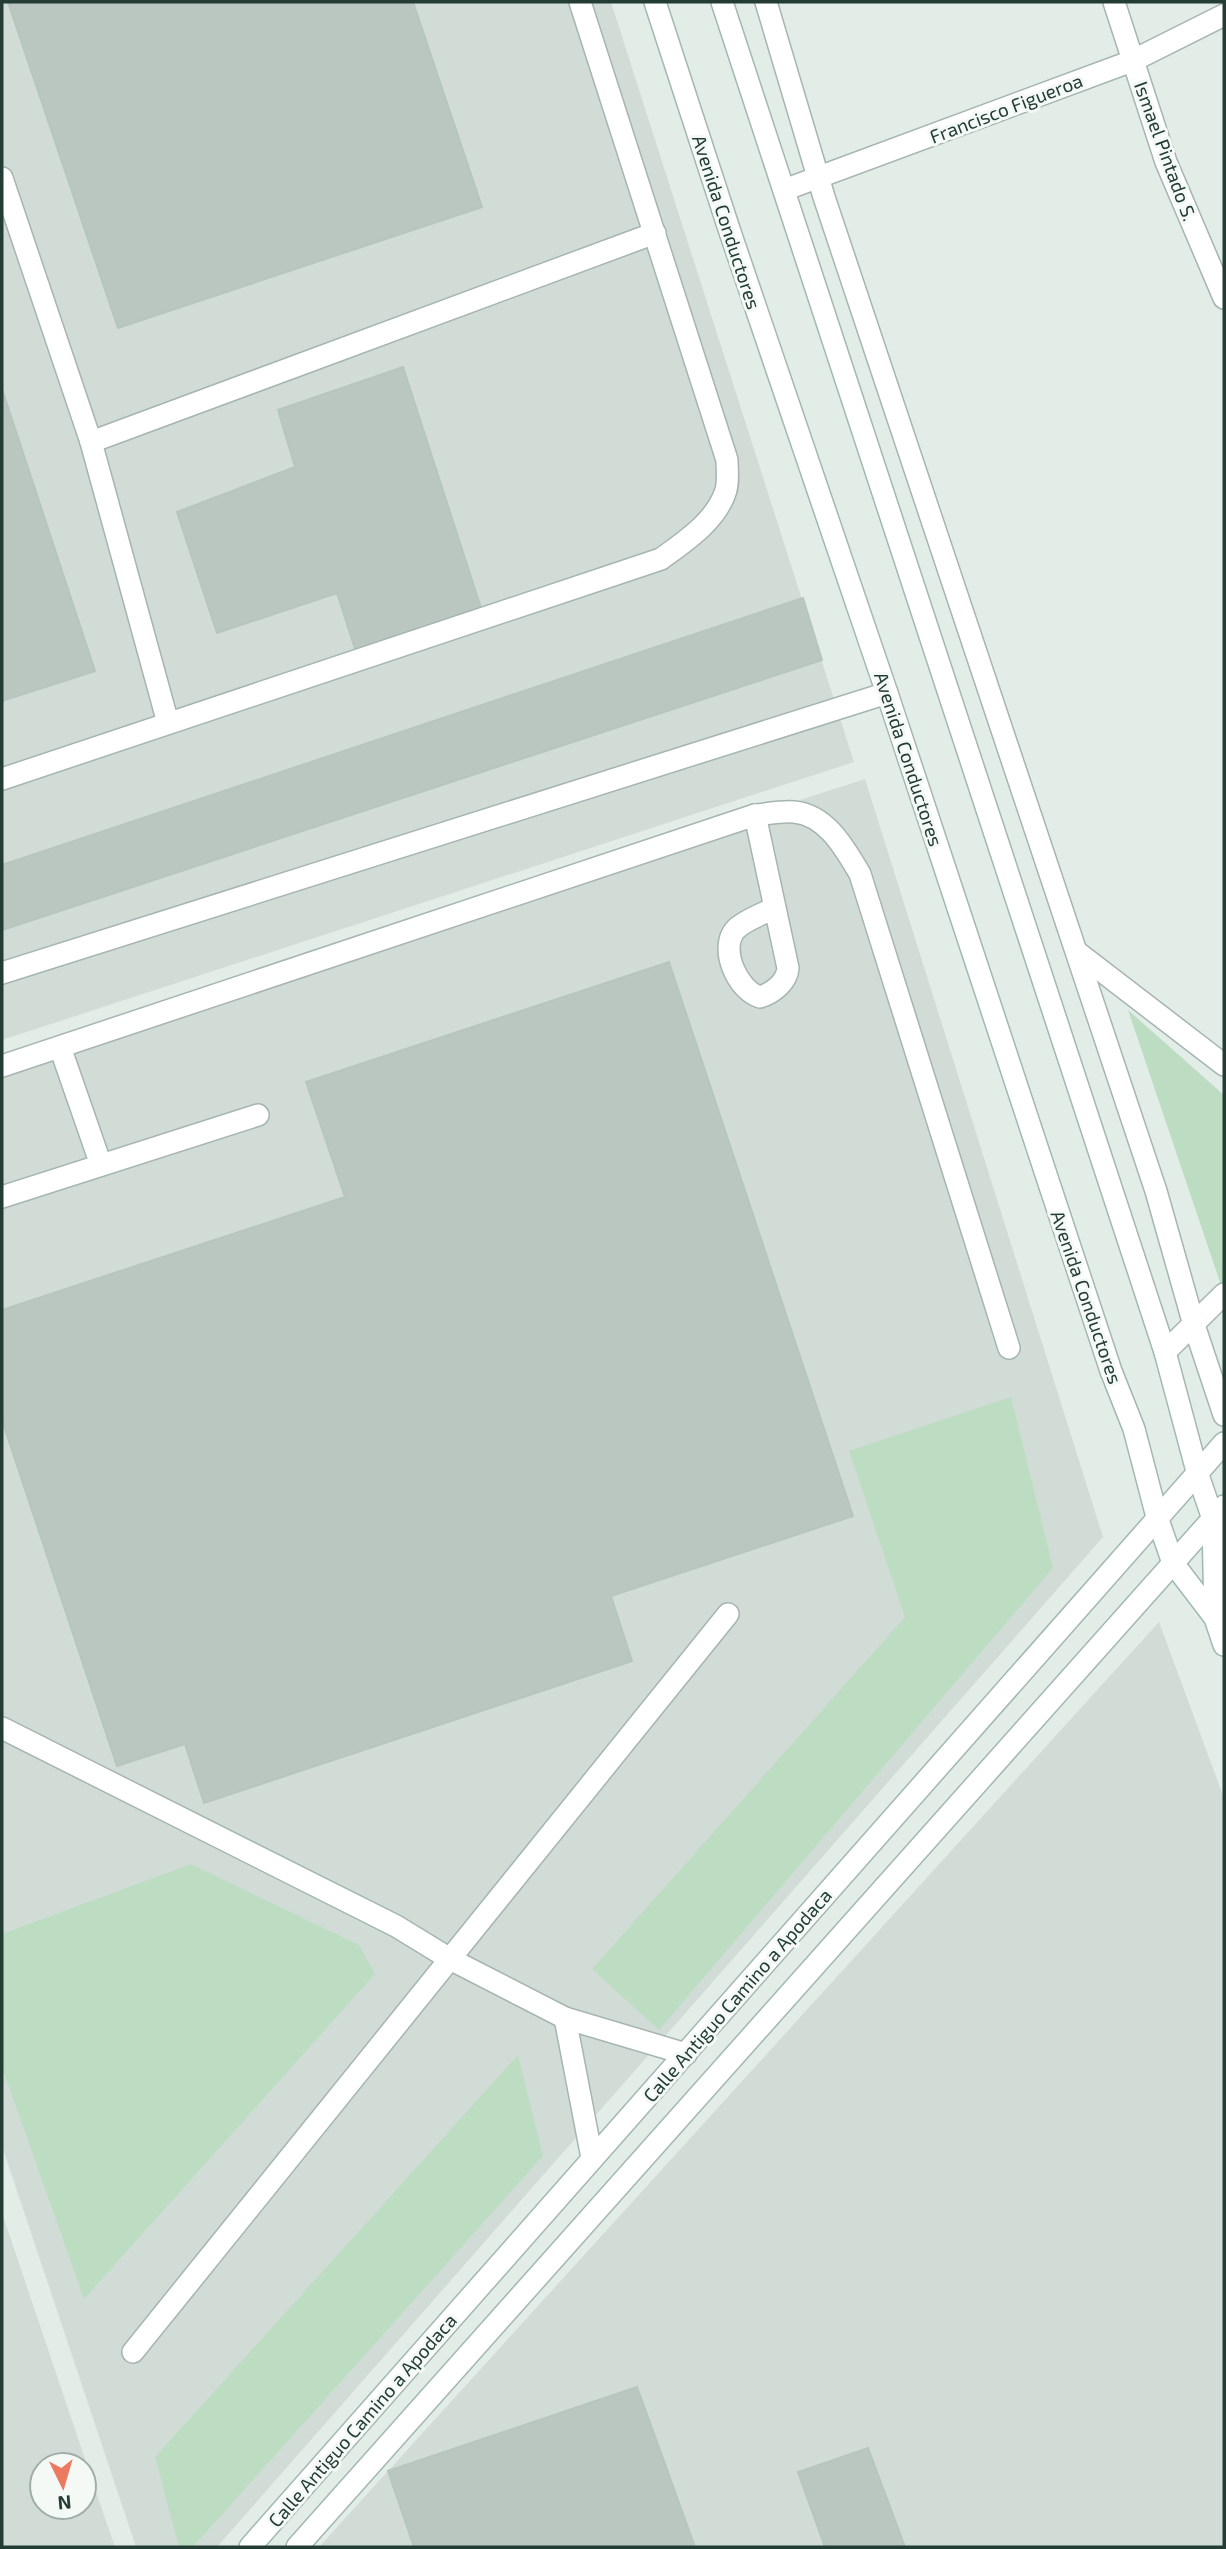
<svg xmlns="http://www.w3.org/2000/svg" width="1226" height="2549" font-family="'Exo 2',sans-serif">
	<rect width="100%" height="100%" fill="#e3ede8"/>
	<!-- built -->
	<g fill="#d1dcd7" fill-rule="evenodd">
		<polygon points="2,2 611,2 854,762 2,1040"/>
		<polygon points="865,779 1103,1537 217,2547 136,2547 2,2146 2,1058"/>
		<polygon points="1159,1622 1224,1798 1224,2547 319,2547"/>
		<path d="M2 2213 109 2530 115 2547H2ZM42 2465H84V2507H42Z"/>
	</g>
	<!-- green -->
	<g fill="#bdddc3">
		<polygon points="1128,1010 1224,1095 1224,1285 1222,1288"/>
		<polygon points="1011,1397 1053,1568 659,2030 592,1969 905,1617 849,1451"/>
		<polygon points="191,1864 359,1945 375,1974 84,2299 2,2067 2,1934"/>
		<polygon points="518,2055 543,2156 193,2547 179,2547 155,2457"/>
	</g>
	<!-- building -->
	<g fill="#b9c7c0" stroke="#b6c6be" stroke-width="2">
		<polygon points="8,2 413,2 482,207 118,328"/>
		<polygon points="403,367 481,608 356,652 337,593 217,633 177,512 295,467 278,410"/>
		<polygon points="2,389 95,671 2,701"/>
		<polygon points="803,598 822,660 2,930 2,865"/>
		<polygon points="669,962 853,1516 611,1596 632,1661 204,1803 185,1744 117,1766 2,1420 2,1310 345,1197 306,1082"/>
		<polygon points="637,2387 695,2547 414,2547 388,2471"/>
		<polygon points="868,2448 905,2547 825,2547 798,2472"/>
	</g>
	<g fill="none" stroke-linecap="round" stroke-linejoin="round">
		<!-- lane casing -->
		<g stroke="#a6b5af" stroke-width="24">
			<g id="lane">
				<polyline points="2,178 91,442 655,233"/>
				<polyline points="91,442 168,723"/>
				<path d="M2 779 661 559C684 542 715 522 725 493 729 484 727 470 727 460L580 2"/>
				<path d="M755 815 788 968C787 982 773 993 760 997 738 991 718 948 736 929 745 920 763 914 774 908"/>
				<polyline points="2,973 887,693"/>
				<polyline points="60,1047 101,1165"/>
				<path d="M2 1066 755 815C767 814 781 811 794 812 827 815 845 849 860 874L1009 1348"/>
				<polyline points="2,1197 258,1115"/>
				<polyline points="2,1728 396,1926 450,1959 565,2018"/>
				<polyline points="592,2158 565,2018 686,2054"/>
				<polyline points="133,2352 728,1614"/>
			</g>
		</g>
		<!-- street casing -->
		<g stroke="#a6b5af" stroke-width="24">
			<g id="street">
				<polyline points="766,2 824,197 1156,1191 1194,1325 1224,1415"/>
				<polyline points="1114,2 1166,162 1224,298"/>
				<polyline points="784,190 1132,61 1224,15"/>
				<polyline points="1077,952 1224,1065"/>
				<polyline points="1165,1352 1224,1294"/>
			</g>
		</g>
		<!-- secondary casing -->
		<g stroke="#a2b8af" stroke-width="24">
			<g id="secondary">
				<polyline points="655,2 729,229 887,693 1111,1371 1134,1429 1157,1517 1173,1563 1215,1618 1224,1645"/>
				<polyline points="722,2 1165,1352 1198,1475 1213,1519 1215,1618"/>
				<polyline points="250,2547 1224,1443"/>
				<polyline points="297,2547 1224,1506"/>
			</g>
		</g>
		<!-- lane -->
		<use href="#lane" stroke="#fff" stroke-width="21"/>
		<!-- street -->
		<use href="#street" stroke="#fff" stroke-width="21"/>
		<!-- secondary -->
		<use href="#secondary" stroke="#fff" stroke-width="21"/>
	</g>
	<g text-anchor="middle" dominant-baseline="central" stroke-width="6" stroke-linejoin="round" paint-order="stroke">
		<!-- street labels -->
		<g font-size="19" fill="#233d35" stroke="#f4f9f6">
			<text transform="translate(1006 108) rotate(-21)">Francisco Figueroa</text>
			<text transform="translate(1166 151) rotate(70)">Ismael Pintado S.</text>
			<text transform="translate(727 222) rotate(72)">Avenida Conductores</text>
			<text transform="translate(909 759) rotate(72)">Avenida Conductores</text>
			<text transform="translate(1087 1297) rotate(71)">Avenida Conductores</text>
			<text transform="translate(737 1995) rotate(-49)">Calle Antiguo Camino a Apodaca</text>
			<text transform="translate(362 2420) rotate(-49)">Calle Antiguo Camino a Apodaca</text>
		</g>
	</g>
	<!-- border -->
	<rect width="1226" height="2549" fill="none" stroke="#233d35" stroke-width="7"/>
	<!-- north arrow -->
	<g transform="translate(63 2486) rotate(175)"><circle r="33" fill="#f4f9f6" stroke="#a0aea9" stroke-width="2"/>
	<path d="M0-5L12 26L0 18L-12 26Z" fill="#ed7960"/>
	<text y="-10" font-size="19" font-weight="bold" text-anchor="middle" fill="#233d35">N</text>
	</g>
</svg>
